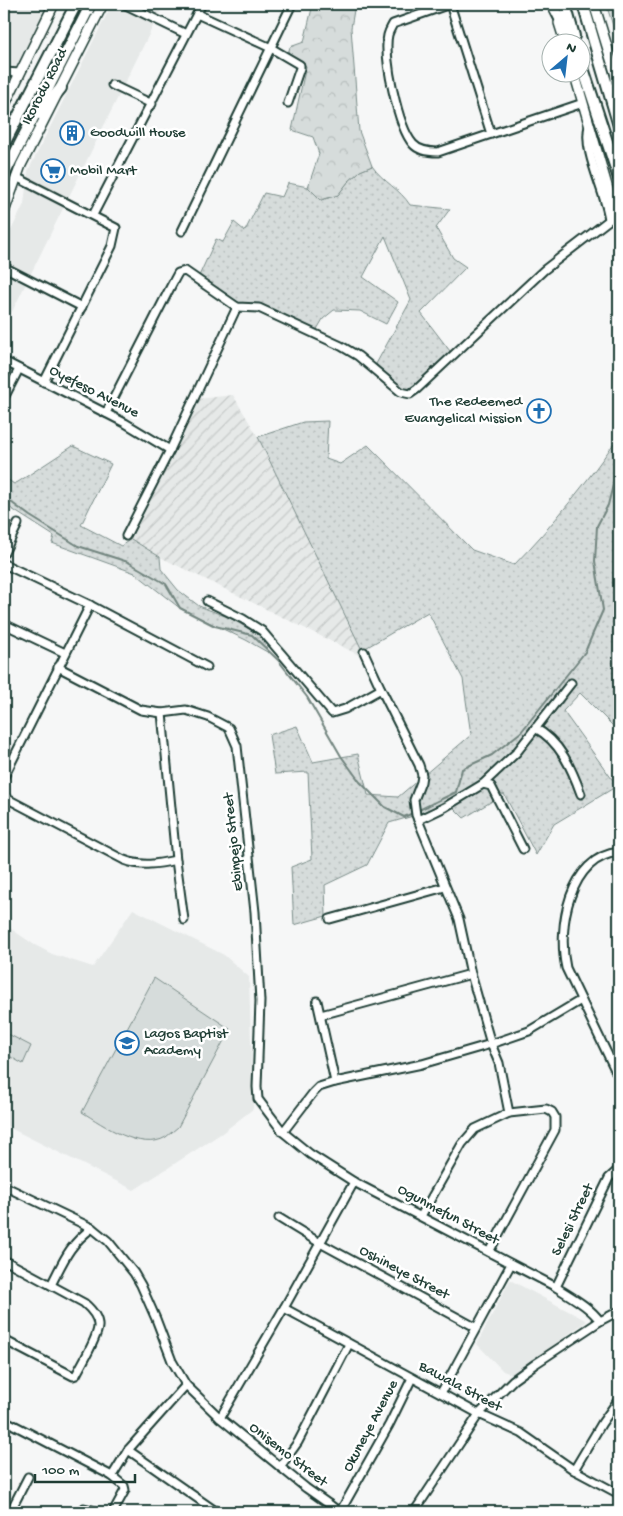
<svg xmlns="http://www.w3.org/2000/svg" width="623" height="1516" font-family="'Gochi Hand',sans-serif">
	<defs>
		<pattern id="industrial-furrows" width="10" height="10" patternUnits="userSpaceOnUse" patternTransform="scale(1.25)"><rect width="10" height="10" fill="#e6e9e8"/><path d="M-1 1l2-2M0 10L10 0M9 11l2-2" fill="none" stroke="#c5c9c8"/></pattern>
		<pattern id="grass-dots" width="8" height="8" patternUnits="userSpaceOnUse" patternTransform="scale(1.25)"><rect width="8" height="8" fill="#d6dcdb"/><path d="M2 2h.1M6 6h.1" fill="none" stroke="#b7bebd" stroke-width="1.8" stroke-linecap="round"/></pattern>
		<pattern id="forest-crowns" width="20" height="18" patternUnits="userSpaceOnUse" patternTransform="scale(1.25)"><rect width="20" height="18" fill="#d6dcdb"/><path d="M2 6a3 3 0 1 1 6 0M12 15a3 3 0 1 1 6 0" fill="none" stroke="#b7bebd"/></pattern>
	</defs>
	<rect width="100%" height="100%" fill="#f6f7f7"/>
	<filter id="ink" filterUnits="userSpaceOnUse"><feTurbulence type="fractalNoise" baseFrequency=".02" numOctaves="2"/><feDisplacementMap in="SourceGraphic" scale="10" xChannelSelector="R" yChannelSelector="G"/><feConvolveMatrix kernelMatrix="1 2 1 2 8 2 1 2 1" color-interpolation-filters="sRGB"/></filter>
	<g filter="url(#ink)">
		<!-- built -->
		<g fill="#e6e9e8">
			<polygon points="4,4 53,4 4,100"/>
			<polygon points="112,4 164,4 4,328 4,245 24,204 28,171"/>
			<polygon points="133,909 224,955 249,977 253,1109 222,1133 134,1190 4,1125 4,924 33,944 52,954 93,967"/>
			<polygon points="510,1280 587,1321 528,1363 514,1375 503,1371 477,1344"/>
		</g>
		<!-- industrial -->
		<polygon fill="url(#industrial-furrows)" points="233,395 258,437 362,650 359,655 160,557 131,539 180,441 171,436 189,400"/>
		<!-- grass -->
		<g fill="url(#grass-dots)" stroke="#7a8c88">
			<polygon points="606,4 619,4 619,44"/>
			<path d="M372 166C383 182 400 189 410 205L450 209 436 228 453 258 466 267 421 313 453 355 409 394 376 364 411 300 385 236 363 277 398 302 386 324 360 311 334 310 323 319 316 331 257 304 244 306 199 276 216 239 223 242 234 222 245 231 264 193 282 197 288 183 308 187 321 200 338 195 348 182 360 171Z"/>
			<path d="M328 421 326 459 340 464 368 445 472 550 514 565C553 525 588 481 619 436V732L580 693 563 711 617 786 554 824 536 855 504 794 464 818 451 805 389 823 367 865 325 885 326 916 294 925 291 867 312 859 308 772 275 774 269 735 297 726 313 762 358 754 368 795 398 797 471 735 463 679 428 612 362 650 258 437 303 422Z"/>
			<polygon points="73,446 111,464 81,525 121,546 131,539 160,557 161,569 178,590 199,606 230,618 261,636 269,653 246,640 181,609 135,573 52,543 54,536 4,504 4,477 14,484 18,482"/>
		</g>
		<!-- forest -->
		<polygon fill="url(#forest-crowns)" stroke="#7a8c88" points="313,4 355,4 351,28 359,131 372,166 360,171 348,182 338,195 321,200 308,187 319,154 313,137 292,130 306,66 287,57 290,47 304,42"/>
		<!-- park -->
		<g fill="#d6dcdb" stroke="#7a8c88">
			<path d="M154 978 230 1029 178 1127C174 1130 170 1134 166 1137 141 1152 103 1125 82 1112Z"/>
			<polygon points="8,1034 31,1046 23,1064 4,1053 4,1041"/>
		</g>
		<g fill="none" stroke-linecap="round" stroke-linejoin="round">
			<!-- stream -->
			<g stroke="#72857f" stroke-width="2">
				<polyline points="4,497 30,516 78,546 128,562 166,584 180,608 215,626 252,635 278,660 307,697 341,756 360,782 385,807 404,817 413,813"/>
				<polyline points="417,811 456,792 462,769 492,755 521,732 585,652 603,610 595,561 597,526 608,505 619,461"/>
			</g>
			<!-- minor casing -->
			<g stroke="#1f3d34" stroke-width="11">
				<g id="minor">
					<polyline points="124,4 186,34"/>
					<path d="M450 4 393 24C391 28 389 31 388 35 383 56 398 127 413 144 419 151 429 152 438 152L583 103"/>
					<polyline points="450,4 491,134"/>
					<polyline points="197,14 271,48 300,65 300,68 288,103"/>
					<polyline points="4,72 20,73"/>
					<polyline points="112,85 152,104"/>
					<polyline points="16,177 116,228 112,246 44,382"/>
					<polyline points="93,215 202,4"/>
					<polyline points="182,231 292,4"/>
					<polyline points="4,267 82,307"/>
					<polyline points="4,361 125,423 170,450"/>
					<polyline points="4,398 19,369"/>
					<path d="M106 413 171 286 178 273 185 271 237 307 259 308 341 346 358 356 401 392 410 394 417 389 544 270 609 220C606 192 582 152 589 126"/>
					<polyline points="126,536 170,450 237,307"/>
					<polyline points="4,553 18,524"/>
					<polyline points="4,564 90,605 207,667"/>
					<polyline points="207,601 243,619 262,631 332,713 345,709 381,689 419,765 422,775 421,782 414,800 416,815 459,919 471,974 491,1044 499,1063 509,1113"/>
					<polyline points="4,624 65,653"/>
					<polyline points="364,652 381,689"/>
					<path d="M58 667 141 710 162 713 186 710 208 717 229 728 237 746 255 912 260 1001 257 1087 258 1099 270 1115 283 1132 310 1154 354 1182 556 1287C571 1297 589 1306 600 1321"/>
					<polyline points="162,713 176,860 184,920"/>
					<path d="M535 728C560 741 572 769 581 794"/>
					<polyline points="4,777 90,605"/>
					<polyline points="483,784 516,753 571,683"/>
					<path d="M4 797 124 860C142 867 158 864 176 860"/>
					<polyline points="418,820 445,807 483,784 491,786 523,849"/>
					<path d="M619 852C569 857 557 928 566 968L619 1078"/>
					<polyline points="330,919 445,887"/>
					<polyline points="317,1001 335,1082"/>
					<polyline points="321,1015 471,974"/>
					<polyline points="283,1132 313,1093 319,1087 335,1082 422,1064 491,1044 529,1031 581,1000"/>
					<polyline points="4,1186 92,1228 108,1241 134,1273 141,1285 156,1319 172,1361 186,1385 220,1418 306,1488 340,1512"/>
					<polyline points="421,1216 462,1144 475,1129 509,1113 546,1109 552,1112 555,1117 555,1130 489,1252"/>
					<polyline points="279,1218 320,1243 475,1327"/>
					<path d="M4 1260 84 1303C91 1309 99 1317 98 1327 97 1339 82 1363 76 1375L73 1376 4 1340"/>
					<path d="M51 1285C64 1260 69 1245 92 1228"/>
					<polyline points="556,1287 609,1178 619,1169"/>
					<polyline points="284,1308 479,1414 521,1433 574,1470 619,1494"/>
					<polyline points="186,1385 128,1450 217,1512"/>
					<polyline points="441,1393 511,1264"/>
					<polyline points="220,1418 284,1308 354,1182"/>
					<polyline points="4,1420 112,1476 124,1486 125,1490 113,1512"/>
					<polyline points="280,1467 298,1442 349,1344"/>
					<polyline points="574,1470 602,1423 619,1399"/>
					<polyline points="112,1476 128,1450"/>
					<polyline points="10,1512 28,1477"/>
					<polyline points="78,1512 84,1508 100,1512"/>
					<polyline points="324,1512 330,1505"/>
					<polyline points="340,1512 389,1425 412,1378"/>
					<polyline points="414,1512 479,1414 513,1380 535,1364 600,1321 619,1311"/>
				</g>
			</g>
			<!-- major casing -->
			<g stroke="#1f3d34" stroke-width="12">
				<g id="major">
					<polyline points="594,4 618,82"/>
					<polyline points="559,23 565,42"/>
					<polyline points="574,72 619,227"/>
					<polyline points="4,106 54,4"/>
					<polyline points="4,212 21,165 103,4"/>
				</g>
			</g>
			<!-- highway casing -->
			<g stroke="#1f3d34" stroke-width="14">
				<g id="highway">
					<polyline points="565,4 574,36"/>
					<polyline points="583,4 619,126"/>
					<polyline points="553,5 572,42"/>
					<polyline points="580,59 619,178"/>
					<polyline points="616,76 619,100"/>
					<polyline points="40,114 61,88"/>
					<polyline points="4,144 76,4"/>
					<polyline points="4,175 91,4"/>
				</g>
			</g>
			<!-- minor -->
			<use href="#minor" stroke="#fff" stroke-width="7"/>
			<!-- major -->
			<use href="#major" stroke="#fff" stroke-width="9"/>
			<!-- highway -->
			<use href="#highway" stroke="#fff" stroke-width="10"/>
		</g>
	</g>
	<!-- icons -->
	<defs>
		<g id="building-ring" transform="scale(1.25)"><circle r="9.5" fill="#fff" stroke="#1f6fb2" stroke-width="1.5"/><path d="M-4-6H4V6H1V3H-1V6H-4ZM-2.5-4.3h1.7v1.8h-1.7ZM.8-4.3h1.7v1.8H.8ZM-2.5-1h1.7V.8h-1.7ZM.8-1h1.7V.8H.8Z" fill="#1f6fb2"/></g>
		<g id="supermarket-ring" transform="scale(1.25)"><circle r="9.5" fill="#fff" stroke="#1f6fb2" stroke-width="1.5"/><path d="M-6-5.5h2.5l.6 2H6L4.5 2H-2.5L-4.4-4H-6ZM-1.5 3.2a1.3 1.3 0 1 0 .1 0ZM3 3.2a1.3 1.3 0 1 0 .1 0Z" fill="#1f6fb2"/></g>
		<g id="church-ring" transform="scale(1.25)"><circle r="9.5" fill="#fff" stroke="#1f6fb2" stroke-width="1.5"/><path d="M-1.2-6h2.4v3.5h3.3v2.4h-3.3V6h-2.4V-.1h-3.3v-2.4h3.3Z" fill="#1f6fb2"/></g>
		<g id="school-ring" transform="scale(1.25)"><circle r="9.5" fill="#fff" stroke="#1f6fb2" stroke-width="1.5"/><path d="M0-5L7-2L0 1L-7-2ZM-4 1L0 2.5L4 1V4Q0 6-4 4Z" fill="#1f6fb2"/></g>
	</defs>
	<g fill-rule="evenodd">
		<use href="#building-ring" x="72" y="133"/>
		<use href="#supermarket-ring" x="53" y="171"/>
		<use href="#church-ring" x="539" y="411"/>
		<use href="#school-ring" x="127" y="1043"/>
	</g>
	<g text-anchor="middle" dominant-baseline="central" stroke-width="5" stroke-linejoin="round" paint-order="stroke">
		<!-- street labels -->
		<g font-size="15" fill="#1f3d34" stroke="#fff">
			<text transform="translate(45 87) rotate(-63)">Ikorodu Road</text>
			<text transform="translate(94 392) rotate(27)">Oyefeso Avenue</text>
			<text transform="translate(234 842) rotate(-96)">Ebinpejo Street</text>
			<text transform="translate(448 1215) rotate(28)">Ogunmefun Street</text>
			<text transform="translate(573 1220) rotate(-64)">Selesi Street</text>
			<text transform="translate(404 1273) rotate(28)">Oshineye Street</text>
			<text transform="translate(460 1387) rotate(28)">Bawala Street</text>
			<text transform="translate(371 1426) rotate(-62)">Okuneye Avenue</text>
			<text transform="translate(288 1455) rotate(38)">Onisemo Street</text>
		</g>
		<!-- poi labels -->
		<g font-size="15" fill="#1f3d34" stroke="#fff" text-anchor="start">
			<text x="90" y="133">Goodwill House</text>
			<text x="70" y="171">Mobil Mart</text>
			<text x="522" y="402" text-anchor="end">The Redeemed<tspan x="522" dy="17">Evangelical Mission</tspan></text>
			<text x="144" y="1034">Lagos Baptist<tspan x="144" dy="17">Academy</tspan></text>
		</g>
	</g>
	<!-- margin -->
	<rect width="623" height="1516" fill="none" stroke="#fff" stroke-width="20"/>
	<rect x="10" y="10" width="603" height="1496" fill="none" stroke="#1f3d34" stroke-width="2" filter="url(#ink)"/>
	<!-- north arrow -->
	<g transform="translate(566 58) rotate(28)"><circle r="24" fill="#ffffff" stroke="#a5b1ae"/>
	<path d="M0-4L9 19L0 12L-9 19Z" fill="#1f6fb2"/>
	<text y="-8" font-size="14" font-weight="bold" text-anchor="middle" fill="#1f3d34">N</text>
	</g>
	<!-- scale -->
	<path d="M35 1474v8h100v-8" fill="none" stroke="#1f3d34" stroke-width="2.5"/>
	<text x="42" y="1474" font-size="15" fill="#1f3d34" stroke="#ffffff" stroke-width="4" paint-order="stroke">100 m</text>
</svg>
